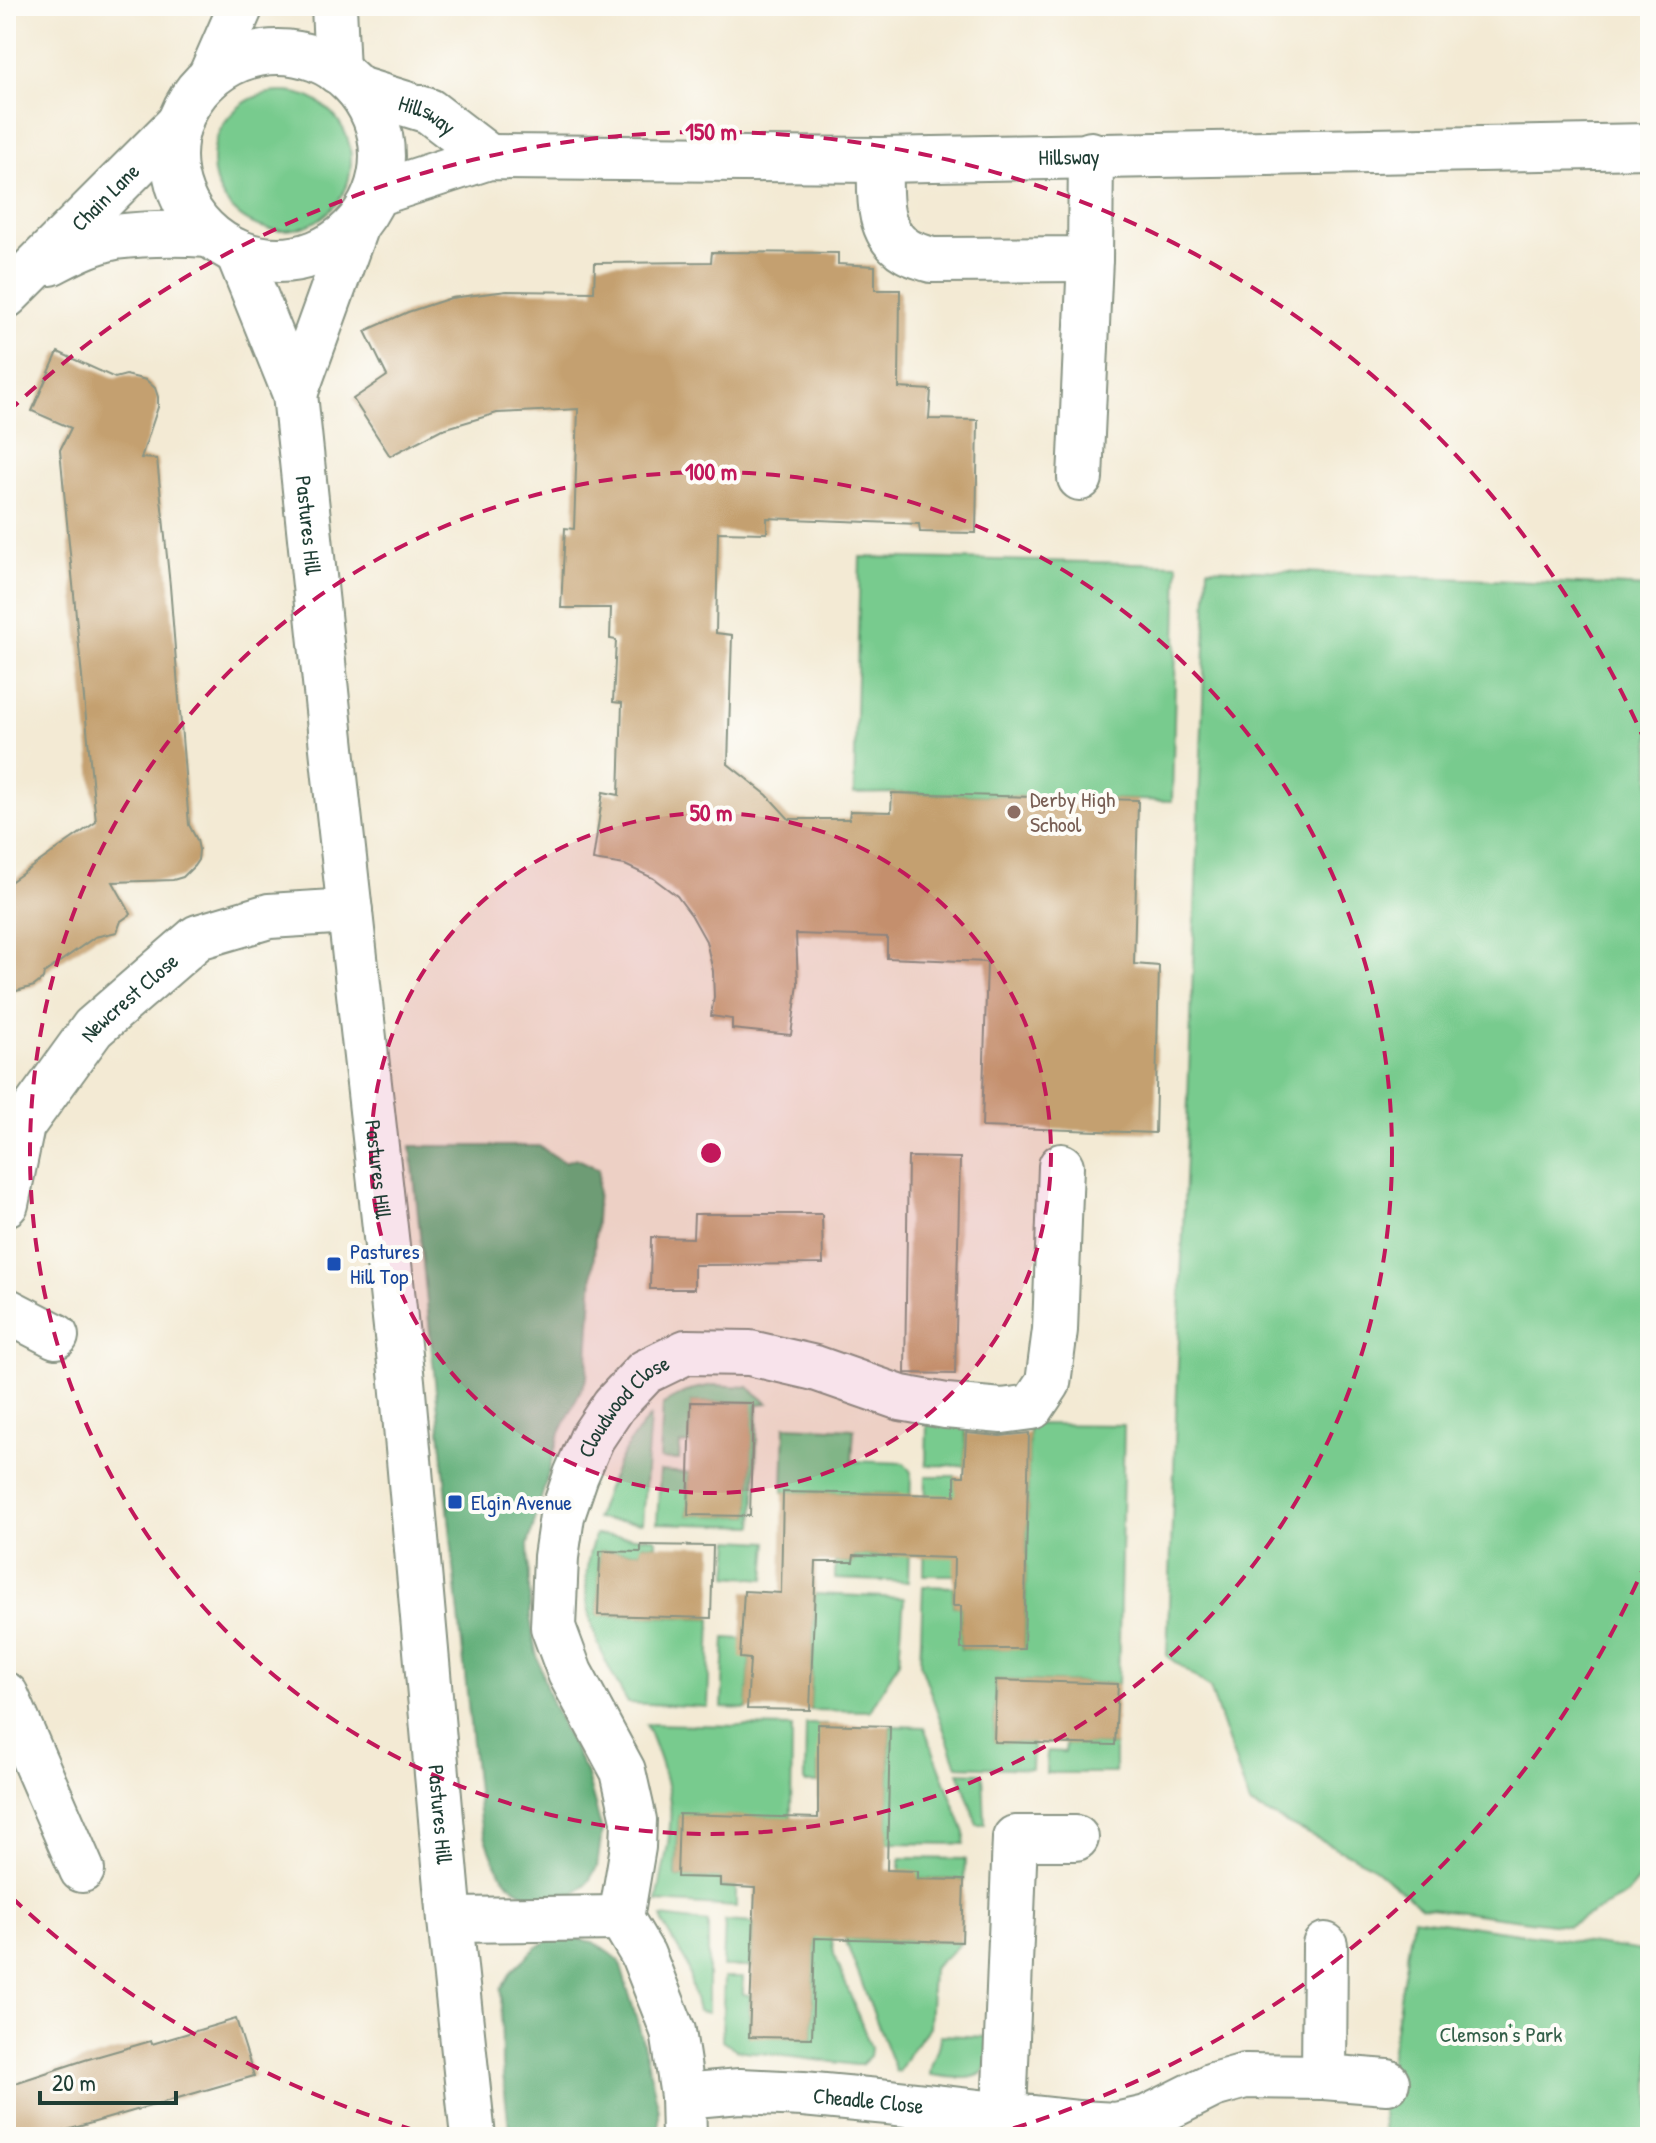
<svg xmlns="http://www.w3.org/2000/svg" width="1656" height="2143" font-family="'Patrick Hand',sans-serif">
	<rect width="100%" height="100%" fill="#fdfcf7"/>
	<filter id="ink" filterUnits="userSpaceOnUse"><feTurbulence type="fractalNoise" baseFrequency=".0125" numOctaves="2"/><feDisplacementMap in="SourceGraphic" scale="16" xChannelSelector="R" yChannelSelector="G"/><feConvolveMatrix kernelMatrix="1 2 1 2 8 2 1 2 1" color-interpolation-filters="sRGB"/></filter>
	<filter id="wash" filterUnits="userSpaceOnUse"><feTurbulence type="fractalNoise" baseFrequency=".006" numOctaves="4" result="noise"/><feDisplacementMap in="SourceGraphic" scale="32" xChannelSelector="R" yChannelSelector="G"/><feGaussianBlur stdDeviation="1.8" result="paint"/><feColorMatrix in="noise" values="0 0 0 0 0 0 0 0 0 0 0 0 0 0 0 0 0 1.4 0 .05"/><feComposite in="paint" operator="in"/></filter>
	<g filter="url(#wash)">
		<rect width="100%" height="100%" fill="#f3ead4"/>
		<!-- green -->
		<g fill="#78cb8e" stroke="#4c8461" stroke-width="2">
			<circle cx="282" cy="161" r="69"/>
			<polygon points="860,557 1178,564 1172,801 892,793 854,794"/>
			<polygon points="1208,568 1650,587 1650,1866 1625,1896 1568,1926 1422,1907 1369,1864 1250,1805 1210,1688 1167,1656"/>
			<polygon points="713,1385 748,1387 768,1403 758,1404 754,1526 657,1523 660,1471 689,1473 688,1515 750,1516 752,1403 691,1402 690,1444 680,1444 679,1460 660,1459 663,1404 690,1390"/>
			<path d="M650 1417 642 1523 596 1519C608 1483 623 1444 650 1417Z"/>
			<polygon points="927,1424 966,1425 965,1466 926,1465"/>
			<polygon points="1029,1424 1124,1425 1118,1684 996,1680 994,1741 1033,1743 1032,1769 957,1766 920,1663 923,1586 953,1587 953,1606 961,1606 961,1649 1024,1648"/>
			<polygon points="785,1426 854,1429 852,1461 904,1463 911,1472 908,1582 835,1579 835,1562 853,1562 854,1555 897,1556 898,1494 783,1492"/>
			<polygon points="926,1476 955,1476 962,1575 924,1575"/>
			<path d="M595 1535 656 1538V1545H642L641 1552 600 1551 598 1615 711 1618 708 1707 628 1703C597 1649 572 1598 595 1535Z"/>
			<polygon points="731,1540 768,1542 765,1579 728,1576"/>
			<polygon points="815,1594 904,1598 899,1661 870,1711 810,1710"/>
			<polygon points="725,1638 741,1639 750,1659 747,1709 722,1708"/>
			<path d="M646 1724 792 1727 791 1818 679 1815 676 1877 720 1878V1886L736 1887V1907L657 1902C662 1869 673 1836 670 1802 667 1776 656 1748 646 1724Z"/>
			<polygon points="806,1724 827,1724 825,1764 818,1764 818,1783 805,1783"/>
			<polygon points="890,1726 924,1727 965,1833 964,1844 887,1843"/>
			<polygon points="1066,1743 1115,1745 1115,1773 1046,1773 1047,1751 1065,1752"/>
			<polygon points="959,1772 983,1773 985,1825 977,1825"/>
			<polygon points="900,1858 965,1859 964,1880 918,1879 900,1871"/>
			<polygon points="662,1917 708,1923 708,2013 698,2011 686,1962 663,1924"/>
			<polygon points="1413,1918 1650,1952 1650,2137 1384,2137 1382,2110"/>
			<polygon points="725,1921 753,1923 751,1967 723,1967"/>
			<polygon points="815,1925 831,1936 834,1954 871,2048 870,2057 861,2065 856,2065 737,2050 722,2040 724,1977 743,1977 743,1994 750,1995 749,2036 812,2038"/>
			<polygon points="845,1939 962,1942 932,1969 929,2028 911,2050 899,2072 896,2072"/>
			<path d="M940 2035 988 2037C987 2046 988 2061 985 2069 978 2084 943 2076 930 2075 931 2058 940 2051 940 2035Z"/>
		</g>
		<!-- forest -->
		<g fill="#62af79" stroke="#407656" stroke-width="2">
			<path d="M411 1146H539L564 1162 576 1158 599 1169 587 1378 559 1435 528 1545 530 1616 536 1652 548 1693 565 1732 586 1772 602 1831 597 1867 589 1881 574 1896 560 1904C544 1901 524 1896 511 1885 496 1873 487 1840 480 1821Z"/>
			<polygon points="557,1935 593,1942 619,1960 641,2034 659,2110 659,2137 510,2137 502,2065 501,1989 512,1971 536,1948"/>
		</g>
		<g id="blocks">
			<!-- building -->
			<g fill="#c4a070">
				<polygon points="712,252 838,253 838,264 875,266 875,290 900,290 899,388 931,390 929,419 978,420 976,533 920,532 919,524 767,518 767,533 718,532 716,633 732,635 728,764 767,795 789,819 849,819 850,811 891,812 892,793 1138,800 1134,964 1159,966 1155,1133 982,1127 987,962 887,958 887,937 796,934 798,984 791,1035 732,1029 732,1019 711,1016 714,997 713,971 706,941 692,916 677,896 653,878 625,865 593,860 603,792 619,795 622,703 613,702 616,640 610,639 611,608 561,608 565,528 574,529 578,409 497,413 440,430 390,456 353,399 387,376 365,331 408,312 451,298 507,291 594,292 595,263 711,262"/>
				<polygon points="58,352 115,378 126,375 146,380 155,388 158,397 158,407 141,458 157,459 170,586 189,825 197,840 199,850 198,860 194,866 183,877 173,880 113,882 131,914 121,921 117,932 95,937 44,973 43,979 34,986 6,994 6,885 96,822 60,450 71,428 32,411"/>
				<polygon points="908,1157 960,1158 955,1374 905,1373"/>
				<polygon points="694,1214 822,1214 823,1264 694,1265 694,1289 650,1289 651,1237 693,1238"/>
				<polygon points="691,1402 753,1403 750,1516 688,1515"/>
				<polygon points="966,1433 1000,1436 1029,1433 1024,1649 961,1649 961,1606 953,1606 954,1558 854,1555 853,1562 816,1562 810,1710 747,1709 750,1659 740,1658 744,1591 781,1593 783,1492 955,1495 955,1476 964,1476"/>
				<polygon points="641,1545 713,1546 711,1618 598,1615 600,1551 641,1552"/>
				<polygon points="996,1680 1118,1684 1115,1745 994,1742"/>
				<polygon points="818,1724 890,1726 887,1870 918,1871 918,1879 964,1880 962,1942 815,1938 812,2038 749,2037 755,1888 720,1886 720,1878 677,1877 679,1814 818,1818"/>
				<polygon points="236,2019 254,2076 43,2137 6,2137 6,2086 85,2060 151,2041 152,2044"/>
			</g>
		</g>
	</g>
	<g filter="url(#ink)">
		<use href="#blocks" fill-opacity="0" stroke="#899484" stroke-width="2"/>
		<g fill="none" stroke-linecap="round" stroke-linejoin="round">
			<!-- minor casing -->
			<g stroke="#899484" stroke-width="48">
				<g id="minor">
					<polyline points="334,6 337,71"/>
					<circle cx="278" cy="156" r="104"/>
					<polyline points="210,77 241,6"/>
					<path id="s1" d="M358 89 429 111 489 157"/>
					<path d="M880 160C880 191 875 233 907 251 914 255 923 257 931 260L1090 259 1091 154"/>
					<path id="s2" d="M375 194 489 157 880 160 1650 146"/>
					<path id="s3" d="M238 253 295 394 335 777 402 1381 450 1920 473 2137"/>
					<polyline points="295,394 355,228"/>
					<polyline points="1080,478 1090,259"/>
					<path id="s4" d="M6 1204 22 1126 93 1028 198 937 269 916 350 911"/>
					<polyline points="6,1310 56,1336"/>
					<polyline points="6,1695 82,1870"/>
					<path id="s5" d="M621 1918 633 1847 634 1820 623 1771 570 1673 553 1627 556 1557 562 1516 576 1475 592 1438 614 1405 645 1372 686 1352 750 1353 815 1368 901 1398 946 1406 1002 1411 1032 1407 1048 1383 1055 1330 1061 1166"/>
					<polyline points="621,1918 643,1955 673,2031 683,2096 684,2137"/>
					<polyline points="450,1920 621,1918"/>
					<polyline points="1324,2077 1325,1945"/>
					<path id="s6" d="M683 2096 740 2091 803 2094 888 2102 1079 2123 1116 2125 1147 2118 1213 2085 1245 2076 1324 2077 1387 2082"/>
					<polyline points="1004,2114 1015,1838 1076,1838"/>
				</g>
			</g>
			<!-- major casing -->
			<g stroke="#899484" stroke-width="48">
				<g id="major">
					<path d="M50 263C70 253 92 241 115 237 146 233 178 233 209 235"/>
					<path id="s7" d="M6 296 180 122"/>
				</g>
			</g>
			<!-- minor -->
			<use href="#minor" stroke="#fff" stroke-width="44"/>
			<!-- major -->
			<use href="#major" stroke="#fff" stroke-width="44"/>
		</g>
	</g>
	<!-- distance rings -->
	<circle cx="711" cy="1153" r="340" fill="#c2185b" fill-opacity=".12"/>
	<g fill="none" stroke="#c2185b" stroke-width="4" stroke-dasharray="14 10">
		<circle cx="711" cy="1153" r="340"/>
		<circle cx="711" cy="1153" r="681"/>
		<path d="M1647 1560A1021 1021 0 0 1 984 2137M438 2137A1021 1021 0 0 1 8 1894M8 412A1021 1021 0 0 1 1647 746"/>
	</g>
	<!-- markers -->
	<circle fill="#8d6e63" stroke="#fdfcf7" stroke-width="3" cx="1014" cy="812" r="8"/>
	<g fill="#1a4fb4" stroke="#fdfcf7" stroke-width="3">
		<rect x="326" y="1256" width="16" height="16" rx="4"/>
		<rect x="447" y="1494" width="16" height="16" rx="4"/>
	</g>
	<g text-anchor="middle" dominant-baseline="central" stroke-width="8" stroke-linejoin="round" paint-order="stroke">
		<!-- street labels -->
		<g font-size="22" fill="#1f3d34" stroke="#fdfcf7">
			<text stroke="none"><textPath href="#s1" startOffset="74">Hillsway</textPath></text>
			<text stroke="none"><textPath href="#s2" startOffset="700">Hillsway</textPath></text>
			<text stroke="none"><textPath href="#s7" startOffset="140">Chain Lane</textPath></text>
			<text stroke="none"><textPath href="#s3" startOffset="284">Pastures Hill</textPath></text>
			<text stroke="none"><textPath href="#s4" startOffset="248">Newcrest Close</textPath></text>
			<text stroke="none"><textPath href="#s3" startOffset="932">Pastures Hill</textPath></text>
			<text stroke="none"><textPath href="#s5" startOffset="550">Cloudwood Close</textPath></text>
			<text stroke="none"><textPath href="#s3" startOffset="1580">Pastures Hill</textPath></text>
			<text stroke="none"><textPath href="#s6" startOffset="186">Cheadle Close</textPath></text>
		</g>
		<!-- education labels -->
		<g font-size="22" fill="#785e54" stroke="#fdfcf7" text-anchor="start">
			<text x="1030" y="799">Derby High<tspan x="1030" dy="25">School</tspan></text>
		</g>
		<!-- transit labels -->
		<g font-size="22" fill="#164399" stroke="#fdfcf7" text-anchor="start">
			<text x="350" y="1251">Pastures<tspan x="350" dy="25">Hill Top</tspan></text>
			<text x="471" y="1502">Elgin Avenue</text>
		</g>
		<!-- park labels -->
		<g font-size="22" fill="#35604a" stroke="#fdfcf7">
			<text x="1501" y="2034">Clemson's Park</text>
		</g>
	</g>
	<circle cx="711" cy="1153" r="12" fill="#c2185b" stroke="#fdfcf7" stroke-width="4"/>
	<g font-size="24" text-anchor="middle" font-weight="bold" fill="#c2185b" stroke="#fdfcf7" stroke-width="8" stroke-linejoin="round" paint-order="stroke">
		<text x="711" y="140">150 m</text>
		<text x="711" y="480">100 m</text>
		<text x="711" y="821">50 m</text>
	</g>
	<!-- margin -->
	<rect width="1656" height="2143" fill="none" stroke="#fdfcf7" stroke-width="32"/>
	<!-- scale -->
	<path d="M40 2091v12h136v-12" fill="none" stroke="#1f3d34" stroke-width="4"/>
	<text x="52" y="2091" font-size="24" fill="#1f3d34" stroke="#fdfcf7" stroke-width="6" paint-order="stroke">20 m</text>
</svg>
